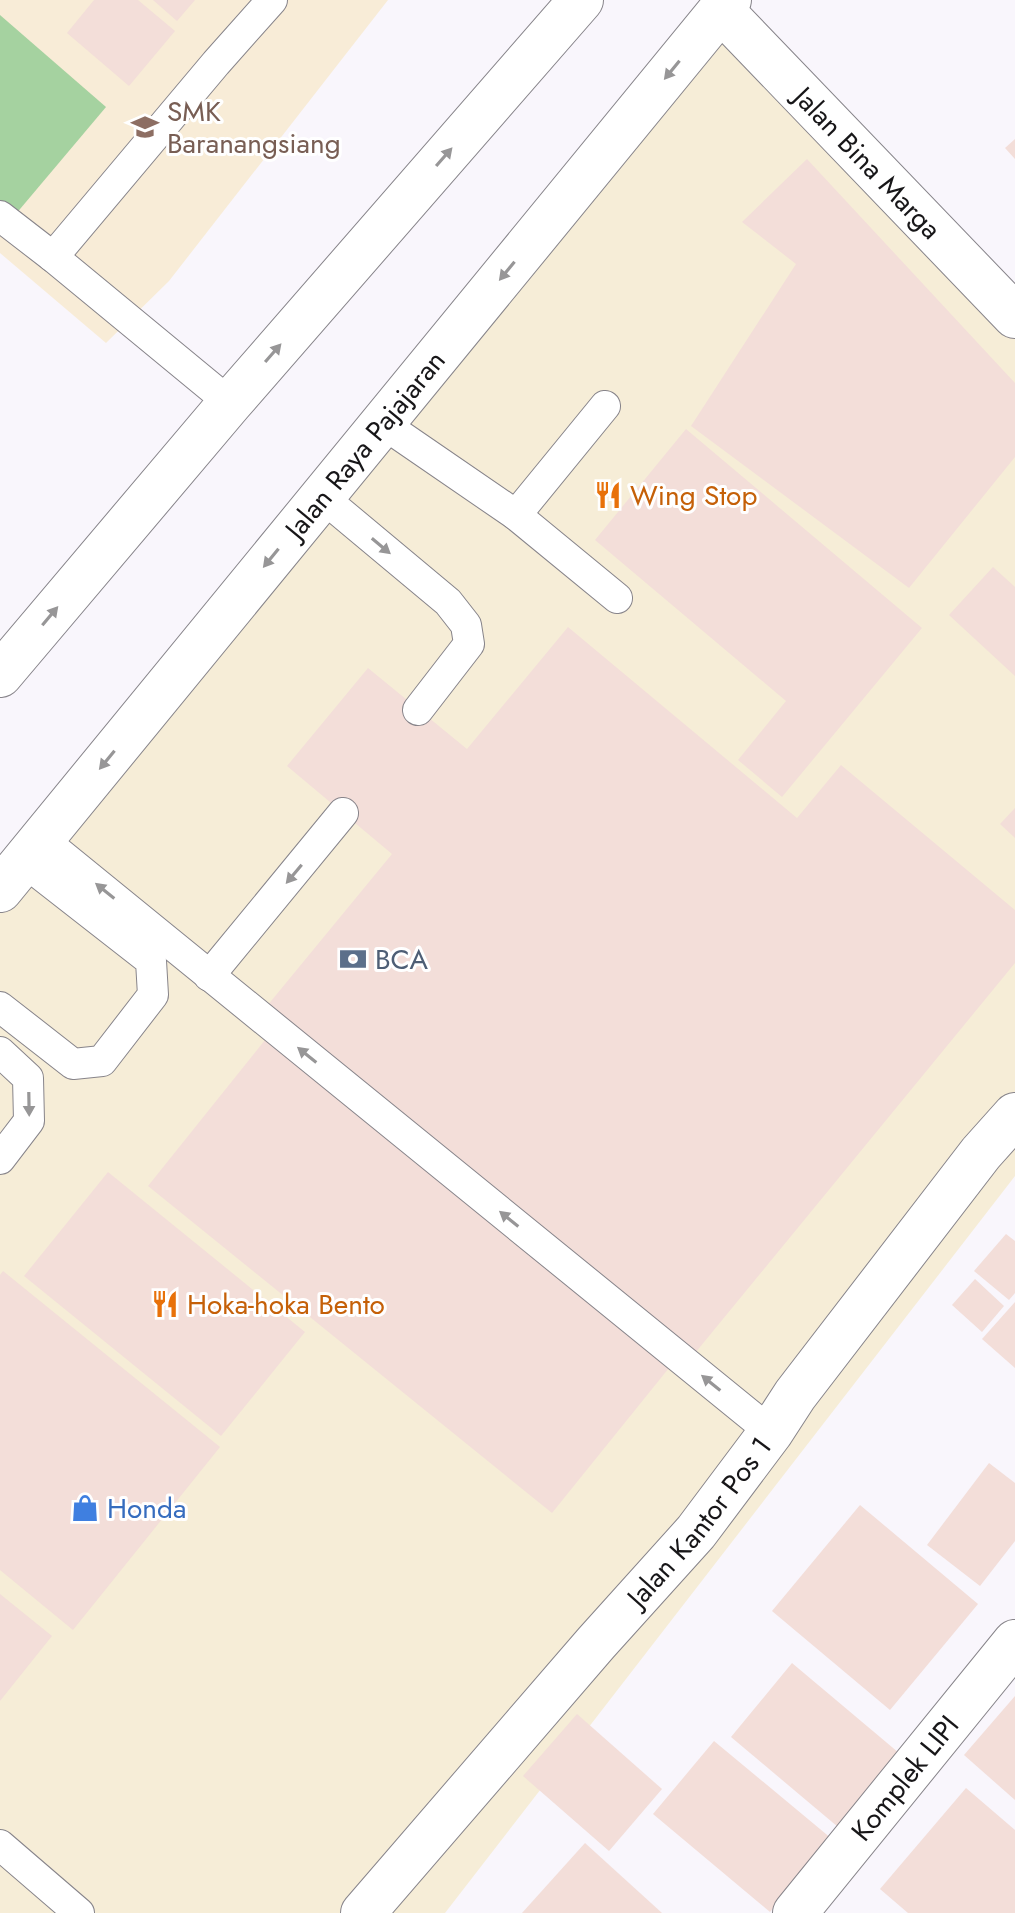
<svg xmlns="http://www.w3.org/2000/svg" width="1015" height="1913" font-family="Jost,sans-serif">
	<rect width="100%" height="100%" fill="#f9f6fc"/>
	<!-- commercial -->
	<polygon fill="#f6edd7" points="721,10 1015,324 1015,1176 445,1913 0,1913 0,889"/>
	<!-- education -->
	<polygon fill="#f8ecd7" points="0,0 388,0 169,281 106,343 0,253"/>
	<!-- green -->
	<polygon fill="#a5d2a0" points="0,15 106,107 15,215 0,202"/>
	<!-- building -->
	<g fill="#f3ded9">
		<polygon points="94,0 138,0 175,31 129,86 67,33"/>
		<polygon points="153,0 195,0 177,21"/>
		<polygon points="1015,139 1015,159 1005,148"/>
		<polygon points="807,159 1015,383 1015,457 909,588 691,426 796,264 742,222"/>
		<polygon points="686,429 922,628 782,797 738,760 786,701 595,540"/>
		<polygon points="993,567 1015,587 1015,676 949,615"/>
		<polygon points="568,627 797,818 841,765 1015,910 1015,963 691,1358 267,1006 392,854 287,766 368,668 467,749"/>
		<polygon points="1015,808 1015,838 1000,824"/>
		<polygon points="269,1035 673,1363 552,1513 148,1186"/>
		<polygon points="108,1172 305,1332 221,1436 24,1276"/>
		<polygon points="1006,1234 1015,1241 1015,1293 1009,1300 974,1271"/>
		<polygon points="3,1271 220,1447 73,1630 0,1570 0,1275"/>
		<polygon points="975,1279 1004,1306 982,1332 952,1305"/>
		<polygon points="1015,1302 1015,1368 982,1339"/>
		<polygon points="989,1463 1015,1483 1015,1541 980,1586 927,1545"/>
		<polygon points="860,1505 978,1604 890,1710 772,1611"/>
		<polygon points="0,1594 52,1636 0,1701"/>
		<polygon points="792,1663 899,1753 838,1827 731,1737"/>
		<polygon points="1015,1696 1015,1800 964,1755"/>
		<polygon points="577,1714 662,1789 609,1851 523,1776"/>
		<polygon points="714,1741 832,1839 770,1912 653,1814"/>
		<polygon points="966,1788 1015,1830 1015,1913 908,1913 880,1889"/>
		<polygon points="585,1843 662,1913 522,1913"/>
	</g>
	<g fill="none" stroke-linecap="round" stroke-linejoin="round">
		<!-- lane casing -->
		<g stroke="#87848a" stroke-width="32">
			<g id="lane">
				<polyline points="0,216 53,257 216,63 272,0"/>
				<polyline points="53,257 230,403"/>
				<polyline points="382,423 516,515 617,598"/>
				<polyline points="321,496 448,602 466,625 469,644 418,710"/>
				<polyline points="516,515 605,406"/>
				<polyline points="42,839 771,1432"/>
				<polyline points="209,976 343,813"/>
				<polyline points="0,1007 73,1064 102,1061 153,995 151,961 23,861"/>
				<polyline points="0,1052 28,1078 29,1121 0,1159"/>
				<polyline points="0,1845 79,1913"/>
			</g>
		</g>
		<!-- street casing -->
		<g stroke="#87848a" stroke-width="46">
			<g id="street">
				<path id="s1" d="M363 1913 596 1643 696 1532 771 1432 795 1395 981 1153 1015 1115"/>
				<path id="s2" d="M795 1913 1015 1642"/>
			</g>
		</g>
		<!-- secondary casing -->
		<g stroke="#87848a" stroke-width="46">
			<g id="secondary">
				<path id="s3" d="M721 10 1015 316"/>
			</g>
		</g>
		<!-- highway casing -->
		<g stroke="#87848a" stroke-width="46">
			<g id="highway">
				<polyline points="0,675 230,403 581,0"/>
				<path id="s4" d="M0 890 729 0"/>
			</g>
		</g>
		<!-- lane -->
		<use href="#lane" stroke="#fff" stroke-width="30"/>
		<!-- street -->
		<use href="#street" stroke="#fff" stroke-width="44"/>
		<!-- secondary -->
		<use href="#secondary" stroke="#fff" stroke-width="44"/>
		<!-- highway -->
		<use href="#highway" stroke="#fff" stroke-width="44"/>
	</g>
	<!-- one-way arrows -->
	<defs><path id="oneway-solid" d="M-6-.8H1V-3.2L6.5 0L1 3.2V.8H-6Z" transform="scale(2)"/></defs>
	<g fill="#979697">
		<use href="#oneway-solid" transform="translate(672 70) rotate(129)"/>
		<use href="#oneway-solid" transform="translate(444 157) rotate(-49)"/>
		<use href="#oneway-solid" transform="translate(507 271) rotate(129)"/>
		<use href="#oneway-solid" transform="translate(273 353) rotate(-49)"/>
		<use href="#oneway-solid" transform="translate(381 546) rotate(40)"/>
		<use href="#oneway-solid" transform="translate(271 558) rotate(129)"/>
		<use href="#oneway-solid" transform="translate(50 616) rotate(-50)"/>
		<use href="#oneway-solid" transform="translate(107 760) rotate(129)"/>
		<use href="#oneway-solid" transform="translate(294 874) rotate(130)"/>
		<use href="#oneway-solid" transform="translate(105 891) rotate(-141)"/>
		<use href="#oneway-solid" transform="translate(307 1055) rotate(-141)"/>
		<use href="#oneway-solid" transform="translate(29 1104) rotate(89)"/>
		<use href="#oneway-solid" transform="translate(509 1219) rotate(-141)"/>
		<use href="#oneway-solid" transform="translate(711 1383) rotate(-141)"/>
	</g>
	<!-- icons -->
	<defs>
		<g id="school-bare" transform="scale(2.16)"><path d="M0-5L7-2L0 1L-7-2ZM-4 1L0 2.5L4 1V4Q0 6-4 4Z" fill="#8d6e63" stroke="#fff" stroke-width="2.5" paint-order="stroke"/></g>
		<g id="restaurant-bare" transform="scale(2.16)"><path d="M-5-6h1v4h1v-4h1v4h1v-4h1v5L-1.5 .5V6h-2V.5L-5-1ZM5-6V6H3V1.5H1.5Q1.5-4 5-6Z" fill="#e8710a" stroke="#fff" stroke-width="2.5" paint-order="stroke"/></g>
		<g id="bank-bare" transform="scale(2.16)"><path d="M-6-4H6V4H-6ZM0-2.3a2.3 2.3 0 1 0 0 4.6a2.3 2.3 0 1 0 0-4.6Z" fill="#5c6f8a" stroke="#fff" stroke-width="2.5" paint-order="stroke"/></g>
		<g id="shop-bare" transform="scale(2.16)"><path d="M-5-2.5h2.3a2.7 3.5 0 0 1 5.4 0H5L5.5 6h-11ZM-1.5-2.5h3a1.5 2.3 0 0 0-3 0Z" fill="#3f7fe0" stroke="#fff" stroke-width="2.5" paint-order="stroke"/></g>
	</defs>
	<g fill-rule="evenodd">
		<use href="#school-bare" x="145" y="127"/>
		<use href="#restaurant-bare" x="608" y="495"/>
		<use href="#bank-bare" x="353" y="959"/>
		<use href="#restaurant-bare" x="165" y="1304"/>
		<use href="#shop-bare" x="85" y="1508"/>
	</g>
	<g text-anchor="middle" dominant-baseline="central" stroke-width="6" stroke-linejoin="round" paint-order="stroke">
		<!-- education labels -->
		<g font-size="28" fill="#785e54" stroke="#fff" text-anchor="start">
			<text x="167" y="111">SMK<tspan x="167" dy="32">Baranangsiang</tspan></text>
		</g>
		<!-- street labels -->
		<g font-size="28" fill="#171618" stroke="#fff">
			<text stroke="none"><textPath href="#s3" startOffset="212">Jalan Bina Marga</textPath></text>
			<text stroke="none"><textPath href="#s4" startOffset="576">Jalan Raya Pajajaran</textPath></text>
			<text stroke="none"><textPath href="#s1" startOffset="516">Jalan Kantor Pos 1</textPath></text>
			<text stroke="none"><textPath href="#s2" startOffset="174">Komplek LIPI</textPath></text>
		</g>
		<!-- food labels -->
		<g font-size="28" fill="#c56008" stroke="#fff" text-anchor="start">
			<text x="630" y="495">Wing Stop</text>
			<text x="187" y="1304">Hoka-hoka Bento</text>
		</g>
		<!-- service labels -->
		<g font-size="28" fill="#4e5e75" stroke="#fff" text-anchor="start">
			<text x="375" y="959">BCA</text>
		</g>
		<!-- shop labels -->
		<g font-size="28" fill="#366cbe" stroke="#fff" text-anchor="start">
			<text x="107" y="1508">Honda</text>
		</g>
	</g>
</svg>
